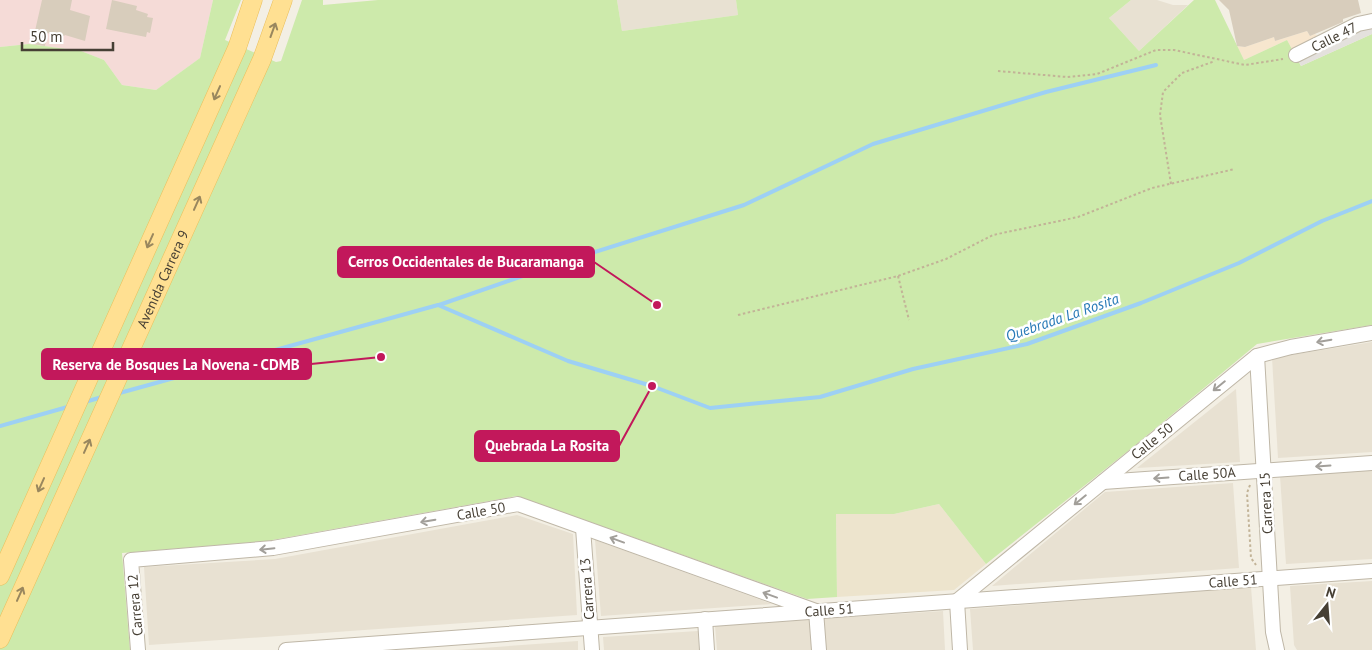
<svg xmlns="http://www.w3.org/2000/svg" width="1372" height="650" font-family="'PT Sans',sans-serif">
	<rect width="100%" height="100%" fill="#f3efe4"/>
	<!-- residential -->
	<g fill="#e8e1d2">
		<polygon points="617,0 736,0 738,15 622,31"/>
		<polygon points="1131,0 1157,0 1173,5 1188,5 1139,51 1109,18"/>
		<polygon points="1372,342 1372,452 1278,458 1272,358"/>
		<polygon points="1236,389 1240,462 1137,468"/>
		<polygon points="1372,470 1372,559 1286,564 1280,476"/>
		<polygon points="1233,483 1239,568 992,586 1105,492"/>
		<polygon points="517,515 573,534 577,615 149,645 144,567 275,559"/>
		<polygon points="595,540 772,604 601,616"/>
		<polygon points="1372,581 1372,650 1297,650 1294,645 1290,586"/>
		<polygon points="1251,587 1256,650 973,650 970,609"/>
		<polygon points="943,611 945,650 717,650 715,626"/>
		<polygon points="698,631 699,650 604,650 603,637"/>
		<polygon points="578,641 578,650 455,650"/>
	</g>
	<!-- commercial -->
	<polygon fill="#f7e6ce" points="1307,31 1310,36 1315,34 1320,39 1294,53 1287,40 1244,60 1237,46 1245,47 1274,37 1275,41"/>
	<!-- education -->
	<polygon fill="#ede4cd" points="939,504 986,564 954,590 837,597 836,514 894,514"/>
	<!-- medical -->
	<polygon fill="#f5dbd7" points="0,0 213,0 200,58 156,90 122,85 104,60 81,51 29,44 0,47"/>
	<!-- green -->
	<polygon fill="#cdeaab" points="213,0 241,0 225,40 276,62 281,61 302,0 323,0 323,5 378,0 617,0 622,31 738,15 736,0 1131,0 1109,18 1139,51 1194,0 1215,0 1244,60 1287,40 1301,66 1372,34 1372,325 1257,344 1133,447 986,564 939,504 894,514 836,514 837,597 807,599 517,496 267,541 122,553 130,650 0,650 0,47 29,44 81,51 104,60 122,85 156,90 200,58"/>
	<!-- parking -->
	<polygon fill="#e4e1dd" points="1372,21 1372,34 1301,66 1296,55"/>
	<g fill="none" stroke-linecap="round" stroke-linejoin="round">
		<!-- stream -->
		<g stroke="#9dd0f4" stroke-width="4">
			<polyline points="439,305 560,263 744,205 873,144 1046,92 1156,65"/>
			<polyline points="116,394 438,305 568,361 652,386 710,408 820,397 913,369 1027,344 1141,303 1239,263 1322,221 1372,201"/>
			<polyline points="85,402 102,397"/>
			<polyline points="0,426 71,406"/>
		</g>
	</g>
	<!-- building -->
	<g fill="#d8cdbc">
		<polygon points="42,0 72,0 70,10 90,16 85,41 65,35 64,36 47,33 45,46 32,44"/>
		<polygon points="112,0 137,6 136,10 148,14 147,17 153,18 150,33 147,32 146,37 106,29"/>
		<polygon points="1219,0 1358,0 1361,13 1343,19 1343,22 1310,36 1307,31 1275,41 1274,37 1245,47 1237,46 1229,10"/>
	</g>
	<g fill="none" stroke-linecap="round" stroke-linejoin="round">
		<!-- minor casing -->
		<g stroke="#bfb7a7" stroke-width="16">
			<g id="minor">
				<polyline points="1296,55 1358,24 1372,21"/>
				<polyline points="1257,356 1273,632 1277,650"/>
				<polyline points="1103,482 1372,463"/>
				<polyline points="583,528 592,650"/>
				<polyline points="705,619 707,650"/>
				<polyline points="138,650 131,560 273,548 518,504 816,611 819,650"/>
				<polyline points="286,650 1372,571"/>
				<polyline points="960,650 957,601 1257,356 1291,347 1372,333"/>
			</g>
		</g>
		<!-- major casing -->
		<g stroke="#eabf5c" stroke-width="19">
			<g id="major">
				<polyline points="0,576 237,48 253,0"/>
				<path id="s1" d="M0 639 262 59 283 0"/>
			</g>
		</g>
		<!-- path -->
		<g stroke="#c2b397" stroke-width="2" stroke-dasharray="2.5 2.5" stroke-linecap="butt">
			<polyline points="998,71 1067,77 1097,74 1156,50 1174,50 1245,65 1283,59"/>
			<polyline points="1171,184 1160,115 1163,92 1182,73 1215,61"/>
			<polyline points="898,276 909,320"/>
			<polyline points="738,315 898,276 946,259 993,235 1078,217 1152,188 1235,169"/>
			<polyline points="1250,485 1247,493 1251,558 1256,565"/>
		</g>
		<!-- minor -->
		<use href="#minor" stroke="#fff" stroke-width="14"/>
		<!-- major -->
		<use href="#major" stroke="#ffe092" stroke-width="18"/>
	</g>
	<!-- one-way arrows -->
	<defs><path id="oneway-shaft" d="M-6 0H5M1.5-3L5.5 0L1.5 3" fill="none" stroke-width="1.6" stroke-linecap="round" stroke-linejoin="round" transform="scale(1.25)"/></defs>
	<g stroke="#99875e">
		<use href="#oneway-shaft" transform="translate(273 30) rotate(-70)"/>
		<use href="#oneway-shaft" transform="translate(217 93) rotate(114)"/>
		<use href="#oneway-shaft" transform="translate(197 203) rotate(-66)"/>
		<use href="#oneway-shaft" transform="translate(150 241) rotate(114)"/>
		<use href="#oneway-shaft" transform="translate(87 446) rotate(-66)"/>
		<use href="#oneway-shaft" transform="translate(41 485) rotate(114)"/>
		<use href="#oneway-shaft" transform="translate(20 594) rotate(-66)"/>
	</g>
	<g stroke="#a29f9a">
		<use href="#oneway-shaft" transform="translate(1324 341) rotate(170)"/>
		<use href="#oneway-shaft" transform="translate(1219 386) rotate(141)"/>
		<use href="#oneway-shaft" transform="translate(1323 466) rotate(176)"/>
		<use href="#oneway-shaft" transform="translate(1161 478) rotate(176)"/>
		<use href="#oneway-shaft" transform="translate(1080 500) rotate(141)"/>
		<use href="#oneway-shaft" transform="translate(428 521) rotate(170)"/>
		<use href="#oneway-shaft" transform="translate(617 540) rotate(-160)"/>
		<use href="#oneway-shaft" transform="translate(267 549) rotate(174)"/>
		<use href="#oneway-shaft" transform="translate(770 595) rotate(-160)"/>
	</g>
	<g text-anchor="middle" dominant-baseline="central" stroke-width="5" stroke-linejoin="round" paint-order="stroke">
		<!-- street labels -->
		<g font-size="14" fill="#463f34" stroke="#fff">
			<text transform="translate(1334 37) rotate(-26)">Calle 47</text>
			<text stroke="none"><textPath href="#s1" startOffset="395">Avenida Carrera 9</textPath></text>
			<text transform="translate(1152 441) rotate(-39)">Calle 50</text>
			<text transform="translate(1207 474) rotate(-4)">Calle 50A</text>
			<text transform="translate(1266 503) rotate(-93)">Carrera 15</text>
			<text transform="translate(481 511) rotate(-10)">Calle 50</text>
			<text transform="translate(1233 581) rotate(-4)">Calle 51</text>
			<text transform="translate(587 589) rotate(-94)">Carrera 13</text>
			<text transform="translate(135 605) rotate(-95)">Carrera 12</text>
			<text transform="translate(829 610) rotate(-4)">Calle 51</text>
		</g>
		<!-- water labels -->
		<g font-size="15" font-style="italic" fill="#287ab7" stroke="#fff">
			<text transform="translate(1062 317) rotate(-19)">Quebrada La Rosita</text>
		</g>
	</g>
	<!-- callouts -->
	<path fill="none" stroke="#c2185b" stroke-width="2" d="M657 305L594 262M381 357L311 364M652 386L619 446"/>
	<g fill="#c2185b" stroke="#fff" stroke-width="2">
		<circle cx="657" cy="305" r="5"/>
		<circle cx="381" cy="357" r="5"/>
		<circle cx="652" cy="386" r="5"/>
	</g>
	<g fill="#c2185b" stroke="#c2185b" stroke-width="2">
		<rect x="338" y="247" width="256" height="30" rx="5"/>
		<rect x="42" y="349" width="269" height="30" rx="5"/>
		<rect x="475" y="431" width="144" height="30" rx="5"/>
	</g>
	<g font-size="15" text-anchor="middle" font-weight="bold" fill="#fff">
		<text x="466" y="267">Cerros Occidentales de Bucaramanga</text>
		<text x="176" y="370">Reserva de Bosques La Novena - CDMB</text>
		<text x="547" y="451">Quebrada La Rosita</text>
	</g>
	<!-- north arrow -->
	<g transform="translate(1327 605) rotate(17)" stroke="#ffffff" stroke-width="4" paint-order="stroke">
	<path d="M0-4L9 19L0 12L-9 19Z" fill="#463f34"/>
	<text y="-8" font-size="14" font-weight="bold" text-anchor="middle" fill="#463f34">N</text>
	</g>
	<!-- scale -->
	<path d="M22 42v8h91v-8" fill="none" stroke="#463f34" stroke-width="2.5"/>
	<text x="30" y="42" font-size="15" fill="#463f34" stroke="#ffffff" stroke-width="4" paint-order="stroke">50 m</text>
</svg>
